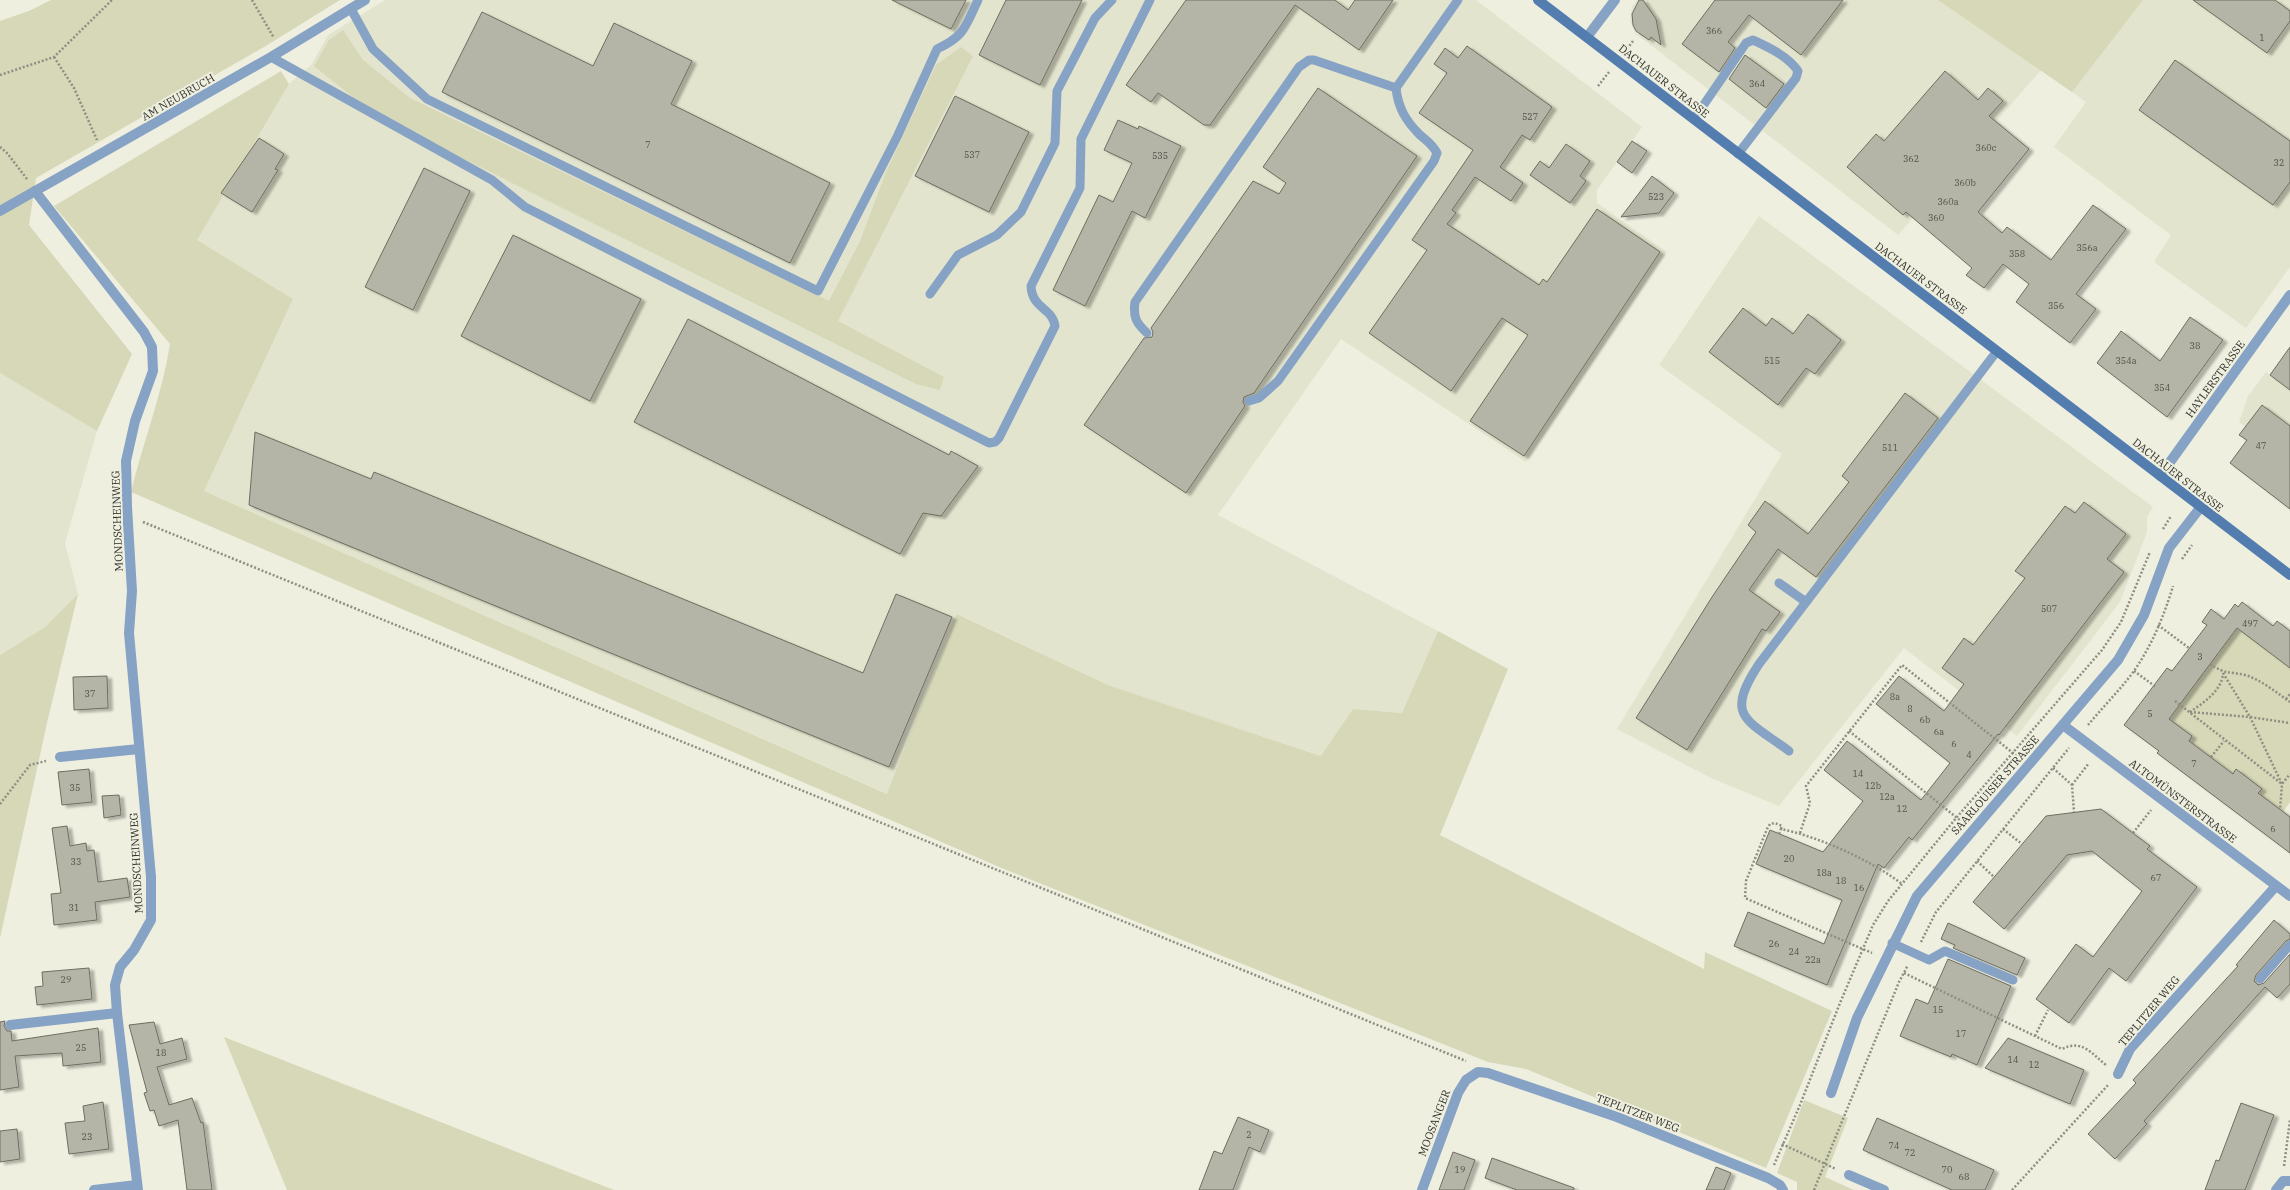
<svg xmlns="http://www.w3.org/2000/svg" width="2290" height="1190" font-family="'IBM Plex Serif',serif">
	<defs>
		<filter id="shadow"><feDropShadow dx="4.5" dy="2.5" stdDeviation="1" flood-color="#0004"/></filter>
	</defs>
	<rect width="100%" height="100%" fill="#eeefdf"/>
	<!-- built -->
	<g fill="#e3e4cd">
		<polygon points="385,0 1476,0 1642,127 1597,190 1597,203 1667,252 1526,462 1341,339 1218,515 1438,631 1402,713 1353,709 1322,756 1108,685 958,614 888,794 204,491 293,299 196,240 289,84 311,65 328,35"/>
		<polygon points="1637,0 2290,0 2290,267 2246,328 2154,262 2171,235 2054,147 2086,102 2041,70 1898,235 1635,33 1630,21 1632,7"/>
		<polygon points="1759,216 2153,507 2147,517 2147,532 2120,602 2017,736 1904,648 1779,806 1711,778 1617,729 1782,454 1659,365"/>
		<polygon points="2266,372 2290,390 2290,464 2268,492 2230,463 2246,441 2239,435 2245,427 2239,422 2248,396"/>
		<polygon points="0,373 97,431 65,543 78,594 45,627 0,655"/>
	</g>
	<!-- green -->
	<g fill="#d7d8b7">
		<polygon points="51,0 340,0 264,47 36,178 29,225 132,354 97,431 0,373 0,21 29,11"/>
		<polygon points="1938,0 2143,0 2072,92"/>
		<polygon points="343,30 363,60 410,98 829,301 860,241 886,172 936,65 961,47 973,56 838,321 944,377 940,390 916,384 450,152 354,98 314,66 329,40"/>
		<path d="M281 71 289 84 197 240 293 299 204 491 887 794 957 614 1108 685 1321 756 1353 709 1402 713 1438 631 1508 669 1440 835 1704 969 1705 952 1832 1011 1766 1168 1526 1069 1488 1062 1004 869 131 492C143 442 162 395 170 344L54 206Z"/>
		<polygon points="78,594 47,723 0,938 0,655 45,627"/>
		<polygon points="2237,628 2290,668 2290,802 2283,812 2258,793 2262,789 2236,770 2233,774 2189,741 2192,736 2161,720"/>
		<polygon points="224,1037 614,1190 287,1190"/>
		<polygon points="1804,1100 1848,1118 1825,1177 1854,1190 1797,1190 1797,1182 1777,1173"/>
	</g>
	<!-- building -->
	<g fill="#b4b5a6" stroke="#6e6e60" filter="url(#shadow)">
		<polygon points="892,0 966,0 951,29"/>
		<polygon points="1006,0 1082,0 1040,85 979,55"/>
		<polygon points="1186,0 1335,0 1348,10 1355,0 1393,0 1359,50 1295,5 1210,125 1204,125 1158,93 1151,102 1126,85"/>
		<polygon points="1639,0 1643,0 1656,19 1661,45 1651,37 1649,40 1636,31 1633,25 1632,14"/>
		<polygon points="1715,0 1843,0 1801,55 1749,15 1728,42 1735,48 1719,72 1682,44"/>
		<polygon points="2193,0 2275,0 2290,11 2290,21 2267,53"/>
		<polygon points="482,12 593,66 614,23 692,61 671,104 830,183 790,263 442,92"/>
		<polygon points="1467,46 1552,107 1530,140 1522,135 1500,167 1523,183 1511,201 1475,177 1452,210 1456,213 1447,224 1539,285 1543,279 1547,282 1597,209 1660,252 1524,456 1470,421 1528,335 1502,318 1451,391 1369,333 1427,250 1412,240 1473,150 1419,113 1447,73 1434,64 1445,48 1458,58"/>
		<polygon points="1745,55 1784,84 1766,108 1729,79"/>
		<polygon points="2175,60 2290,141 2290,182 2273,205 2139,110"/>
		<polygon points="1945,71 1978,100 1988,88 2003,101 1989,116 2029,149 1978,212 2002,233 2007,227 2051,260 2093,205 2126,229 2076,294 2096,309 2070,343 2016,302 2029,284 2003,264 1984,288 1966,275 1972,268 1906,212 1903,215 1847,167 1876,134 1884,141"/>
		<polygon points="1318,88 1417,156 1254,393 1244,397 1243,402 1245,406 1186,493 1084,425 1144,338 1152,337 1153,332 1151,328 1253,181 1279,194 1286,183 1263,167"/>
		<polygon points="955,96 1029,132 989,212 915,176"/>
		<polygon points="1118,120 1138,129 1139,126 1181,146 1145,218 1132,211 1085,306 1053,290 1099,195 1113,202 1132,163 1104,150"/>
		<polygon points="259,138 284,154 275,169 278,170 252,212 221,193"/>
		<polygon points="1632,141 1647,151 1632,173 1617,162"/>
		<polygon points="1566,144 1590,161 1580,176 1586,181 1570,203 1530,175 1540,161 1549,168"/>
		<polygon points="424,168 470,191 413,310 365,287"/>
		<polygon points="1652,176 1674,193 1659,213 1621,217"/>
		<polygon points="513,235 641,299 590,401 461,336"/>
		<polygon points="1743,308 1766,326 1772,318 1793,334 1808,314 1841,340 1815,374 1806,368 1778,405 1709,352"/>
		<polygon points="2190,317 2223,340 2167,417 2097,363 2121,331 2160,361"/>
		<polygon points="688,319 949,455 951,451 978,466 941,516 923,513 900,554 634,422"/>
		<polygon points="2290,347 2290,390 2270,375"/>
		<polygon points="1905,393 1938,418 1816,577 1778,549 1749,590 1780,612 1766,631 1762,629 1687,750 1636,718 1712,597 1756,532 1748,525 1765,501 1808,534 1849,482 1842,476"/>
		<polygon points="2262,405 2290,426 2290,509 2230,463 2247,440 2239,435"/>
		<polygon points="255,432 371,479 374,472 863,673 896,594 952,617 889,767 249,505"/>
		<polygon points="2084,502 2126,534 2107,559 2124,572 1999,735 1998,734 1912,840 1909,837 1884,868 1878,864 1827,985 1734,946 1748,912 1824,944 1842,900 1756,864 1770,830 1823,852 1863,801 1824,770 1847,741 1921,800 1950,763 1876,704 1899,676 1944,711 1964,684 1942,668 1964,638 1973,645 2025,578 2015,571 2065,506 2075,513"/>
		<polygon points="2242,602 2273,626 2277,621 2290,631 2290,668 2237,628 2169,719 2192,736 2189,741 2233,774 2236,769 2262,789 2258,793 2290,817 2290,853 2157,753 2159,751 2124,725 2167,668 2172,671 2207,625 2202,622 2211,609 2224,619 2235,604 2238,607"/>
		<polygon points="107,676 108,708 74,710 73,677"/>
		<polygon points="89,769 92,802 62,805 58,772"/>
		<polygon points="119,795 121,815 104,818 102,796"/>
		<polygon points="2101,809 2150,846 2147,849 2197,887 2126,981 2109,968 2069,1023 2036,999 2076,944 2093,957 2142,891 2092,851 2067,855 2004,929 1973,902 2046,816"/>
		<polygon points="67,826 70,846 86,843 87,851 94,850 98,882 127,878 130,897 95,902 97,920 54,925 51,894 61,893 52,828"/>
		<polygon points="2274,920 2290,934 2290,939 2286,941 2256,975 2254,981 2258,985 2264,983 2290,954 2290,984 2277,998 2265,987 2144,1121 2147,1124 2115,1159 2088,1134 2136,1083 2133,1080 2238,966 2236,965"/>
		<polygon points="1948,923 2025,958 2017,975 1953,948 1955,945 1941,939"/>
		<polygon points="1948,959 2011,986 1977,1065 1952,1054 1951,1057 1900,1036 1916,999 1928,1004"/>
		<polygon points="89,968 92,999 37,1005 35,987 43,986 42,972"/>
		<polygon points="5,1021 4,1026 7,1031 11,1031 12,1041 98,1028 101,1062 63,1066 62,1053 15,1056 19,1087 0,1090 0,1022"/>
		<polygon points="154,1022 160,1044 182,1038 187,1059 157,1067 169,1105 192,1098 201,1123 203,1122 212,1190 187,1190 178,1120 159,1126 154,1110 150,1111 144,1093 147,1092 129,1025"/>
		<polygon points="2008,1038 2084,1070 2070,1104 1985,1068"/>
		<polygon points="103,1102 109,1149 69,1154 65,1123 85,1121 83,1106"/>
		<polygon points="2241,1103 2274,1115 2245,1190 2205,1190 2216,1160 2219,1161"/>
		<polygon points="1238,1117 1269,1130 1260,1152 1249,1147 1233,1190 1199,1190 1214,1151 1222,1154"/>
		<polygon points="1877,1118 1994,1170 1985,1190 1952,1190 1863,1150"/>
		<polygon points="17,1129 20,1159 0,1162 0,1131"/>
		<polygon points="1453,1152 1475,1160 1464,1190 1439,1190"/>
		<polygon points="1492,1158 1574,1188 1574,1190 1517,1190 1485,1178"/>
		<polygon points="1716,1167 1731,1173 1724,1190 1706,1190"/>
	</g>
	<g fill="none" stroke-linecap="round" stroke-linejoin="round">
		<!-- path -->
		<g stroke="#8e8e83" stroke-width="2.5" stroke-dasharray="2 2" stroke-linecap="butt">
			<polyline points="252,0 274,38"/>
			<polyline points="1627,49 1633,41"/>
			<polyline points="54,57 74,88 97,140"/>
			<polyline points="0,75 54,57 112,0"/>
			<polyline points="1598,86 1609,72"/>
			<polyline points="0,147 7,153 27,179"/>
			<polyline points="143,522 1466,1061"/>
			<polyline points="2163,529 2171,516"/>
			<polyline points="2182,559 2192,545"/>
			<polyline points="2158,625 2189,648"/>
			<path d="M2210 664C2227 675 2227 671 2245 675 2260 679 2277 693 2290 702"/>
			<polyline points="2134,671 2156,687"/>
			<polyline points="2223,673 2250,717 2290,723"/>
			<polyline points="2286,699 2290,694"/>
			<polyline points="2175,701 2282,784 2290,774"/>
			<polyline points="2190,712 2250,717 2282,784 2280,810"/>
			<path d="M2190 712C2203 703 2222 691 2223 673"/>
			<path d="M2088 725C2103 707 2120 690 2134 671 2152 645 2164 616 2173 586"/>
			<polyline points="1849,731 1961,821"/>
			<polyline points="2211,757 2224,741"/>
			<polyline points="2053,768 2072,785 2074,812"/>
			<polyline points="2072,785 2089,763"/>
			<polyline points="0,804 30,765 46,761"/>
			<polyline points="1781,829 1782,826 1775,823 1770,824 1767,829 1746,881 1745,898 1872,953"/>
			<polyline points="2003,829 2022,844"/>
			<polyline points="1800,833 1810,803 1806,786 1902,665 2018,757"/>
			<polyline points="2133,833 2151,810"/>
			<path d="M1779 834 1781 829C1819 837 1871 860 1902 884"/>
			<polyline points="1977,861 1994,877"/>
			<polyline points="1921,942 1936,912 2069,748"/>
			<path d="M1904 973 2062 1049C2082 1039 2091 1053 2106 1065"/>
			<polyline points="2035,1036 2048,1010"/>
			<polyline points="1782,1144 1836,1169"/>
			<polyline points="1774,1165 1800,1105 1840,1003 1873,925 1888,901 1957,817 2102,650 2121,622 2150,552"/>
			<polyline points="2284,1166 2290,1120"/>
			<polyline points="1814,1190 1899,982 1908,965"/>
			<polyline points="2012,1190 2109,1084"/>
		</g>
		<!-- lane -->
		<g stroke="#86a2c4" stroke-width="9">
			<path d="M351 9 373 49 427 99 818 291 897 137 937 49C965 36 965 27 978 0"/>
			<path d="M271 57 492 180 525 207 989 443 995 442 999 438 1055 326C1052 307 1032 309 1031 286L1080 188 1081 139 1150 0"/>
			<path d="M1694 119 1746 43 1753 40C1768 47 1788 56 1798 71L1796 78 1738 154"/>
			<polyline points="930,294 958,255 997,235 1021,212 1055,143 1057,91 1095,18 1112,0"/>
			<path d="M1147 333C1136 323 1133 317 1135 302L1299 67 1309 60H1314L1396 88 1458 0"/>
			<path d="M1249 401 1259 398 1278 381 1434 161 1437 153C1432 144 1427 141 1420 135 1406 121 1398 108 1396 88"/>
			<polyline points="1779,583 1806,602"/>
			<path d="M1789 751C1746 719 1724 717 1759 664L1997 351"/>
			<polyline points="1892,943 1929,960 1945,951 2013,980"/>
			<polyline points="2260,979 2290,945"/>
		</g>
		<!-- street -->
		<g stroke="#86a2c4" stroke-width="10">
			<polyline points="1587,37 1615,0"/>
			<polyline points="35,191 144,332 152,347 153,371 135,421 126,461 127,507 132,591 129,633 151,877 151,920 134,950 120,967 115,985 117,1013 138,1190"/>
			<polyline points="0,211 271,57 365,0"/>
			<polyline points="2160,476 2290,295"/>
			<polyline points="2063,725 2290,896"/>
			<polyline points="60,757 139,749"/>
			<polyline points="10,1025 117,1013"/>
			<polyline points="2118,1074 2130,1049 2276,886"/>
			<polyline points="1831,1093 1857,1018 1917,896 2118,660 2144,615 2169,548 2200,508"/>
			<polyline points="1849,1175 1884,1190"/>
			<polyline points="94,1190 137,1185"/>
			<polyline points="1422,1190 1458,1093 1466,1080 1478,1072 1488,1073 1617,1117 1768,1178 1780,1185 1783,1190"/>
			<polyline points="2276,1190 2283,1181 2290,1181"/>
		</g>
		<!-- secondary -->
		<polyline stroke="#547daf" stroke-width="10" points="1538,0 2290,575"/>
	</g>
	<g text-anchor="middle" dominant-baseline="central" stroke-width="4" stroke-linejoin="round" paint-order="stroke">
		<!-- number labels -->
		<g font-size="9" fill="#515149">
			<text x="1714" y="30">366</text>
			<text x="2262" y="37">1</text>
			<text x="1757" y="83">364</text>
			<text x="1530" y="116">527</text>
			<text x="648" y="144">7</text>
			<text x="1986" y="147">360c</text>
			<text x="972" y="154">537</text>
			<text x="1160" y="155">535</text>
			<text x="1911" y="158">362</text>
			<text x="2279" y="162">32</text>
			<text x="1965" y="182">360b</text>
			<text x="1656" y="196">523</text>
			<text x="1948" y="201">360a</text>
			<text x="1936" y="217">360</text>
			<text x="2087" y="247">356a</text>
			<text x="2017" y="253">358</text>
			<text x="2056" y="305">356</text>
			<text x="2195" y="345">38</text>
			<text x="1772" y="360">515</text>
			<text x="2126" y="360">354a</text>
			<text x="2162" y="387">354</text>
			<text x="2261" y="445">47</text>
			<text x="1890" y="447">511</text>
			<text x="2049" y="608">507</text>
			<text x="2250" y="623">497</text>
			<text x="2200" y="656">3</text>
			<text x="90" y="693">37</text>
			<text x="1895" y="696">8a</text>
			<text x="1910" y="708">8</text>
			<text x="2150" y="713">5</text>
			<text x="1925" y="719">6b</text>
			<text x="1939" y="731">6a</text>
			<text x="1954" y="743">6</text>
			<text x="1969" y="754">4</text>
			<text x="2194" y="763">7</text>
			<text x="1858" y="773">14</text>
			<text x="1873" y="785">12b</text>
			<text x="75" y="787">35</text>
			<text x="1887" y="796">12a</text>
			<text x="1902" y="808">12</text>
			<text x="2273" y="828">6</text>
			<text x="1789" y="858">20</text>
			<text x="76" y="861">33</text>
			<text x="1824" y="872">18a</text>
			<text x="2156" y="877">67</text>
			<text x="1841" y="880">18</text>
			<text x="1859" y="887">16</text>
			<text x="74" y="907">31</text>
			<text x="1774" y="943">26</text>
			<text x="1794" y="951">24</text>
			<text x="1813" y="959">22a</text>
			<text x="66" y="979">29</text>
			<text x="1938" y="1009">15</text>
			<text x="1961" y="1033">17</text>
			<text x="81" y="1047">25</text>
			<text x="161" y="1052">18</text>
			<text x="2013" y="1059">14</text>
			<text x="2034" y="1064">12</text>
			<text x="1249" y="1134">2</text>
			<text x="87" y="1136">23</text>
			<text x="1894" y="1145">74</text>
			<text x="1910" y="1152">72</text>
			<text x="1460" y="1169">19</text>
			<text x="1947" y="1169">70</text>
			<text x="1964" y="1176">68</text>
		</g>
		<!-- street labels -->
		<g font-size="11" fill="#30302a" stroke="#eeefdf">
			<text transform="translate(1664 81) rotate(38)">DACHAUER STRASSE</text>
			<text transform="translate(178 97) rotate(-30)">AM NEUBRUCH</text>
			<text transform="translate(1921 278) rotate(37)">DACHAUER STRASSE</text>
			<text transform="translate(2215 379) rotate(-54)">HAYLERSTRASSE</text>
			<text transform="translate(2178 475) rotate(38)">DACHAUER STRASSE</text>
			<text transform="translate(117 521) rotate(-92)">MONDSCHEINWEG</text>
			<text transform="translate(1995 785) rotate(-49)">SAARLOUISER STRASSE</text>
			<text transform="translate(2183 801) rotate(37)">ALTOMÜNSTERSTRASSE</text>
			<text transform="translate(136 863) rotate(-93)">MONDSCHEINWEG</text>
			<text transform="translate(2149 1011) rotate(-50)">TEPLITZER WEG</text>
			<text transform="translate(1638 1113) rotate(21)">TEPLITZER WEG</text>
			<text transform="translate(1434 1123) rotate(-69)">MOOSANGER</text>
		</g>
	</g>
</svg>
